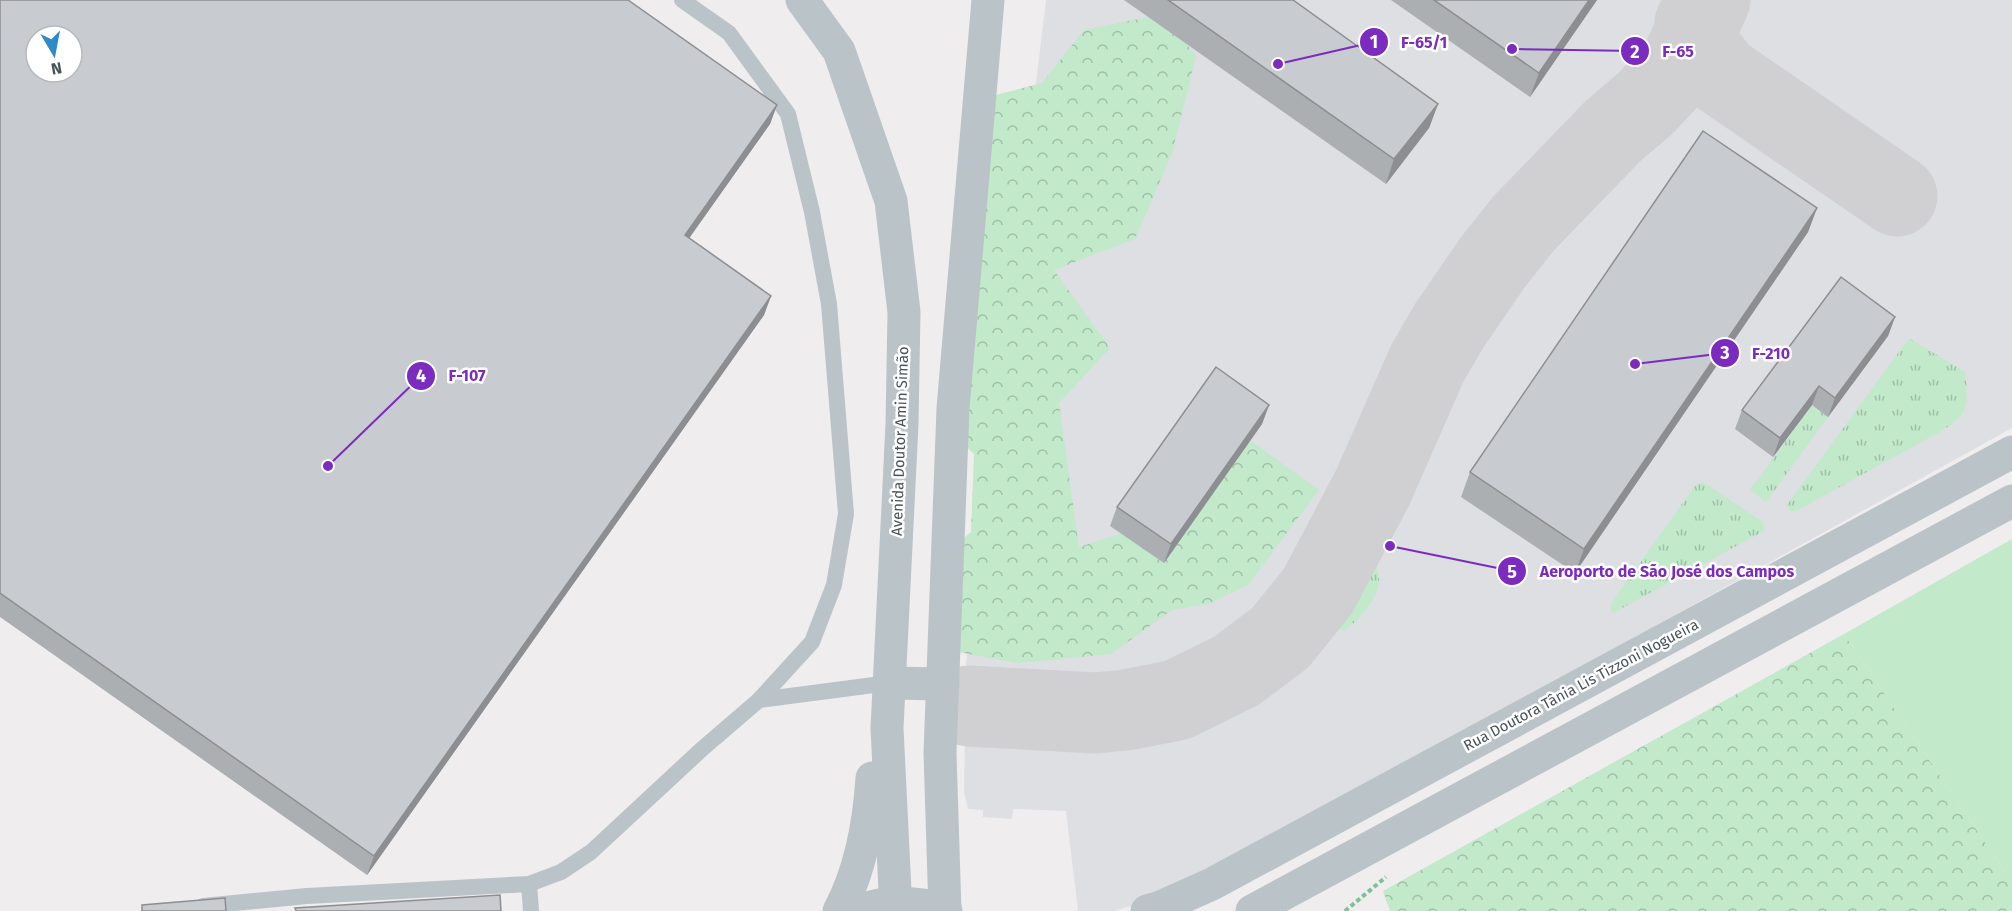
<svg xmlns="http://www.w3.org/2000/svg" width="2012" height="911" font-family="'Fira Sans',sans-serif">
	<defs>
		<pattern id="grass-tufts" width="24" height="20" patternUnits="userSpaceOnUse" patternTransform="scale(1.5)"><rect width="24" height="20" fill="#c1e9ca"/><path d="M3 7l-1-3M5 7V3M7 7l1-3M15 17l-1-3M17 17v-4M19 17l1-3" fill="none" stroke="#9fbfa7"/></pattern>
		<pattern id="forest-crowns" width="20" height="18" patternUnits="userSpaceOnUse" patternTransform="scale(1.5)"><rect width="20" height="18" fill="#c1e9ca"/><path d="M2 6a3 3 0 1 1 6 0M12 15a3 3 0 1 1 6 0" fill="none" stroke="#9fbfa7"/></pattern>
	</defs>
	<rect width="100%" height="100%" fill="#f0edee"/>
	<!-- airport -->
	<polygon fill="#dddfe2" points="1046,0 2012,0 2012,428 1255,848 1158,898 1114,911 1078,911 1066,811 1013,809 1012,819 983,817 983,810 968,809 964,792 966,664"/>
	<!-- grass -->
	<g fill="url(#grass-tufts)">
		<path d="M1909 338 1965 372C1969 406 1969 415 1938 433L1796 511H1790L1787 505Z"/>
		<polygon points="1812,405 1828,417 1766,502 1750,490"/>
		<polygon points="1700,483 1706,484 1763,522 1764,531 1615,612 1612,613 1610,609 1612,602 1694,487"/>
		<path d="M1375 558C1376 565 1380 576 1379 583 1376 602 1359 619 1345 631L1339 629 1334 623 1335 615Z"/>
	</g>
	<!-- forest -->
	<g fill="url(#forest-crowns)">
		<polygon points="1162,14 1196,56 1172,153 1135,239 1054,270 1110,348 1059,403 1079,547 1187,513 1251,441 1319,490 1248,585 1208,604 1172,610 1111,654 1017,663 953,651 955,545 971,532 974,454 963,444 996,95 1042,83 1084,30"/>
		<polygon points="1844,634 2012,882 2012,911 1390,911 1383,891"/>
	</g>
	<!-- park -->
	<polygon fill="#c1e9ca" points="2012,539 2012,882 1844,634"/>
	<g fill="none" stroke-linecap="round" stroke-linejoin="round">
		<!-- taxiway -->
		<g stroke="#d0d0d2" stroke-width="81">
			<polyline points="1709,0 1695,23 1695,42 1721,75 1897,196"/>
			<polyline points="969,706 1095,713 1126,710 1177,700 1236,671 1280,638 1318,591 1373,487 1427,364 1449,326 1493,262 1524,223 1613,131 1646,103 1671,76 1683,58 1710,0"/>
		</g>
		<!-- path -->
		<polyline stroke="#7dc295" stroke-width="4" stroke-dasharray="4.5 3" stroke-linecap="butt" points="1345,911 1386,877"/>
		<!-- service -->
		<g stroke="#bac4c8" stroke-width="16">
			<polyline points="682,0 729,33 788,114 812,212 829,304 846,514 834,585 812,642 759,700"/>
			<polyline points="529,884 531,911"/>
			<polyline points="203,906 307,896 529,884 561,872 591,852 702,749 759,700 889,683"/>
		</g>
		<!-- minor -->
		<g stroke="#bac4c8" stroke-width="33">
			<path d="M859 911C887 900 918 901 946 911"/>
			<polyline points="1147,911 1158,908 1212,884 2012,452"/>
			<polyline points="1252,911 2012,501"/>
		</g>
		<!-- tertiary -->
		<g stroke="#bac4c8" stroke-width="33">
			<polyline points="802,0 839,51 891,201 904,312 902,424 887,728 896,911"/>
			<polyline points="889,683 943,684"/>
			<path d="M839 911C861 870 869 824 872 778"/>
			<polyline points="945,911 940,753 953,408 988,0"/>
		</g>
	</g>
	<!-- wall -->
	<g fill="#acafb2">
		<polygon points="0,0 777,105 770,124 689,238 771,296 764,315 367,875 0,617"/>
		<polygon points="1124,0 1293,0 1438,104 1429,128 1386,184"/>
		<polygon points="1391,0 1597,0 1530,97"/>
		<polygon points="1817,208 1808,232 1575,573 1461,497 1470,472"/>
		<polygon points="1895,317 1888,336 1828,417 1812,405 1773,457 1735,429 1742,410"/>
		<polygon points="1269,405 1262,424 1164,563 1110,526 1117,507"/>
	</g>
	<!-- shaded-wall -->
	<g fill="#8c8e91">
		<polygon points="1589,0 1597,0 1530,97 1539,73"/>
		<polygon points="1438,104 1429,128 1386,184 1394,159"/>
		<polygon points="777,105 770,124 678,254 685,235"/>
		<polygon points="1817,208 1808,232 1575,573 1584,549"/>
		<polygon points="771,296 764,315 367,875 374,856"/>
		<polygon points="1895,317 1888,336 1828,417 1835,398"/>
		<polygon points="1819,386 1812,405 1773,457 1780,438"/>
		<polygon points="1269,405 1262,424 1164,563 1171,544"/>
	</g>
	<!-- building -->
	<g fill="#c8cbcf" stroke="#8c8e91" stroke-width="1.5" fill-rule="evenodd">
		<path d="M0 0H628L777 105 685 235 771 296 374 856 0 593ZM36 36H72V72H36Z"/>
		<polygon points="1168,0 1293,0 1438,104 1394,159"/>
		<polygon points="1434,0 1589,0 1539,73"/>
		<polygon points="1703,131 1817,208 1584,549 1470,472"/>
		<polygon points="1841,277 1895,317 1835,398 1819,386 1780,438 1742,410"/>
		<polygon points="1216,367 1269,405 1171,544 1117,507"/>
		<polygon points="500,895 501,911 296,911 295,908"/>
		<polygon points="225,898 226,911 142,911 142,905"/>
	</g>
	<g text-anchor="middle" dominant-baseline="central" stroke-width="5" stroke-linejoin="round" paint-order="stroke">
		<!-- street labels -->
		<g font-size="15" fill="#485358" stroke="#fff">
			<text transform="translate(900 441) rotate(-88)">Avenida Doutor Amin Simão</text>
			<text transform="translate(1581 685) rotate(-28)">Rua Doutora Tânia Lis Tizzoni Nogueira</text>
		</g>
	</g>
	<!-- callouts -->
	<path fill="none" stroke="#7b2cbf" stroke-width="2" d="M1278 64L1374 42M1512 49L1635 51M1635 364L1725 353M328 466L421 376M1390 546L1512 571"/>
	<g fill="#7b2cbf" stroke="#fff" stroke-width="2">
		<circle cx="1278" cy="64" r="6"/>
		<circle cx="1512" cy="49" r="6"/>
		<circle cx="1635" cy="364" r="6"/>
		<circle cx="328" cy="466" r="6"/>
		<circle cx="1390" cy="546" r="6"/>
		<circle cx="1374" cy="42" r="15"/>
		<circle cx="1635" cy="51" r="15"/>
		<circle cx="1725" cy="353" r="15"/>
		<circle cx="421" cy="376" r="15"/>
		<circle cx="1512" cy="571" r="15"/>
	</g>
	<g font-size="18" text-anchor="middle" font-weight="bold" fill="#fff">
		<text x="1374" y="48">1</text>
		<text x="1635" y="58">2</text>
		<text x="1725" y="359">3</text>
		<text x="421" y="382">4</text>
		<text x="1512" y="578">5</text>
	</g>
	<g font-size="16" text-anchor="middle" font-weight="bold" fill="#7b2cbf" stroke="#fff" stroke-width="5" stroke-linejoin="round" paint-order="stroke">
		<text x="1424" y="48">F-65/1</text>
		<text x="1678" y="57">F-65</text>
		<text x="1771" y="359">F-210</text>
		<text x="467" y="381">F-107</text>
		<text x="1667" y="577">Aeroporto de São José dos Campos</text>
	</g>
	<!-- north arrow -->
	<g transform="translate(54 54) rotate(170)"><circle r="28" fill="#ffffff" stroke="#b6babc" stroke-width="1.5"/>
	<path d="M0-4.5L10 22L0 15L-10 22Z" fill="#2f8ac8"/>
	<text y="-9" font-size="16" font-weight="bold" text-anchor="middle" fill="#485358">N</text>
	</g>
</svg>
